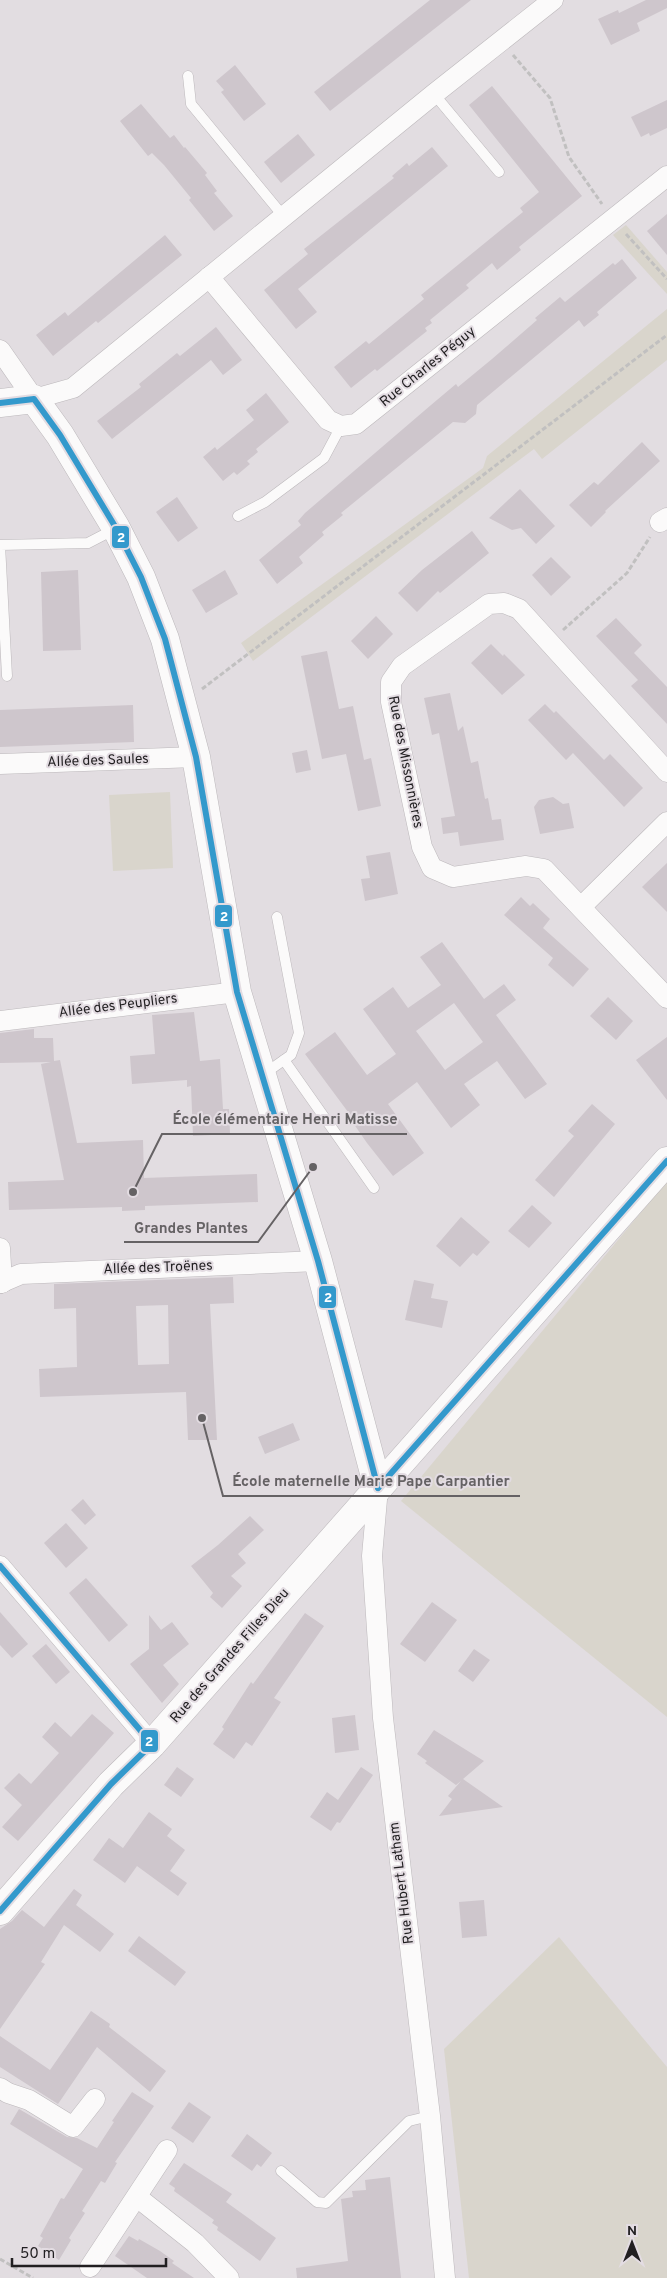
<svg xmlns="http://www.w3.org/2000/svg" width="667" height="2278" font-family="Overpass,sans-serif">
	<rect width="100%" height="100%" fill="#e2dde1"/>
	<!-- green -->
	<g fill="#d9d5cc">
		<polygon points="626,225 667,272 667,294 613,235"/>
		<polygon points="667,309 667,360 542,459 534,449 253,661 241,643 483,468 487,456"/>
		<polygon points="170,792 173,868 113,871 109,795"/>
		<polygon points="667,1181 667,1717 401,1501"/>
		<polygon points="559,1937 667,2067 667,2278 469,2278 444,2049"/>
	</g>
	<!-- building -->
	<g fill="#cec6cc" fill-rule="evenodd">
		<polygon points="430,0 471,0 330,111 314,92"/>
		<polygon points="646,0 667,0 667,8 637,23 640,31 611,45 598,19 618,10 619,13"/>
		<polygon points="235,65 266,104 244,121 221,92 224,90 216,81"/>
		<polygon points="492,86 582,196 519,247 521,250 497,270 492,263 466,285 469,288 430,320 432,323 425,328 427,331 377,371 375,369 351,388 334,367 366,341 369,344 424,299 421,295 523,212 520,208 539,192 469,105"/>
		<polygon points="667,100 667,128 650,136 649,133 641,137 631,117"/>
		<polygon points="141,104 170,138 174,135 184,148 185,147 207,173 205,175 217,191 214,193 233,216 214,231 189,200 191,198 164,165 152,153 148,156 120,121"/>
		<polygon points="298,134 315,155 281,183 264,162"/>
		<polygon points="432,147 448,166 298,289 317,312 296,329 264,290 308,254 304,249 394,178 392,176 407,163 409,166"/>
		<polygon points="667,214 667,255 647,231"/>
		<polygon points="165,235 182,255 98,323 96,321 53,356 36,335 65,312 68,316"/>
		<polygon points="622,259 637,278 597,312 599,315 584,327 579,320 477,405 476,414 465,423 453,422 341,513 343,515 322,532 324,535 299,557 303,563 277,584 259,560 301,525 298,521 305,513 431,405 456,384 458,387 492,359 537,320 535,318 560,297 565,302 613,263 615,265"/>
		<polygon points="216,327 242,360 223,375 211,360 112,439 97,421 141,387 139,384 177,353 180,356"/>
		<polygon points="266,393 289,422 256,449 258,452 247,461 250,464 237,475 234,472 223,481 203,457 215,447 217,450 254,420 246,410"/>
		<polygon points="642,442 660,461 605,511 606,512 591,527 569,505 594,482 598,485"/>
		<polygon points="520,489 555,526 536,544 521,528 512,530 489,518"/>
		<polygon points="177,497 198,528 178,542 156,512"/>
		<polygon points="472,531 489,553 440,593 438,591 417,612 398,593 422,570"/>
		<polygon points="551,557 571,577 551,596 532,575"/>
		<polygon points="78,570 81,650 43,651 41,572"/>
		<polygon points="225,570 238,594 206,613 192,590"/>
		<polygon points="376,616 393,634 368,659 351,641"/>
		<polygon points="616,618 642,645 634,653 667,687 667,724 631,686 638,680 596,636"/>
		<polygon points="491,644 503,656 504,654 525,675 502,695 471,663"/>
		<polygon points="327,651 339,709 353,706 364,760 371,758 381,806 358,811 346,754 322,759 301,656"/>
		<polygon points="450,693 458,731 463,726 471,763 478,761 485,799 488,798 492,820 501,819 504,840 460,846 458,832 443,834 441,818 455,816 439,733 432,735 424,698"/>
		<polygon points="545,704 554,713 556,711 604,760 610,754 643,788 624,807 573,753 566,760 528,720"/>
		<polygon points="133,705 134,742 0,747 0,710"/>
		<polygon points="307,750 311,770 296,773 292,753"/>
		<polygon points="553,797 563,804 569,803 574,828 540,834 534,807 539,800"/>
		<polygon points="390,852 398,894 365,901 361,879 370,878 366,856"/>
		<polygon points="667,863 667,912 642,887"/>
		<polygon points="521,897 530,906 533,903 550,919 543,928 589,969 573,987 548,965 553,958 504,915"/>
		<path d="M442 942 484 999 504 984 516 1000 496 1015 547 1084 525 1099 497 1061 464 1084 480 1105 451 1128 417 1082 388 1104 424 1153 393 1176 367 1143 349 1117 351 1116 305 1054 335 1032 367 1075 396 1054 363 1009 393 987 408 1008 441 985 420 957ZM454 1003 483 1042 445 1070 416 1031Z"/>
		<polygon points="608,997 633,1021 616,1040 590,1016"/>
		<polygon points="194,1012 200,1061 220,1059 223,1109 229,1109 230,1134 193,1136 191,1086 187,1087 187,1080 132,1084 130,1056 155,1054 152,1015"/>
		<polygon points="34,1029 34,1038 53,1038 54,1061 60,1060 77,1143 143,1140 144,1178 257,1174 258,1202 145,1206 145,1210 122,1211 122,1207 9,1210 8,1182 64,1180 41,1064 51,1062 0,1063 0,1033"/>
		<polygon points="667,1037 667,1100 636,1060"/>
		<polygon points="592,1104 615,1124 554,1197 535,1180 574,1136 568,1131"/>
		<polygon points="532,1205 552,1223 529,1248 508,1231"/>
		<polygon points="461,1217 490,1242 477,1256 473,1253 460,1267 436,1246"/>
		<path d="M233 1277 234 1303 210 1304 217 1440H188L186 1392 40 1397 39 1369 77 1367 76 1308 54 1309V1284ZM168 1305 169 1364 138 1365 136 1306Z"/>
		<polygon points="414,1280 434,1284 431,1298 448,1301 442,1328 405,1320"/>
		<polygon points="293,1423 300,1440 265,1454 258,1437"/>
		<polygon points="83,1499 96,1515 85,1525 71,1510"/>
		<polygon points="250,1516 264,1530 238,1554 246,1563 231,1576 242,1586 222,1608 210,1597 213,1593 191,1566 218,1545"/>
		<polygon points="66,1523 88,1548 66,1568 44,1543"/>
		<polygon points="86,1578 128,1625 109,1642 69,1593"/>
		<polygon points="432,1602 457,1620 425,1662 400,1644"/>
		<polygon points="0,1612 28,1644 12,1658 0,1645"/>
		<polygon points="305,1613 324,1626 274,1698 281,1702 252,1746 246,1742 234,1759 213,1744 224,1729 222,1727 251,1682 253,1684"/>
		<polygon points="149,1615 161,1630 172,1622 189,1644 163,1665 179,1684 162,1703 130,1664 149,1649"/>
		<polygon points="46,1644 70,1672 56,1684 32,1656"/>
		<polygon points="474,1649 490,1660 473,1682 458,1671"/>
		<polygon points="92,1714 114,1733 18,1841 2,1827 22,1805 4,1788 19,1773 31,1784 59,1753 42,1737 55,1722 71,1737"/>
		<polygon points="355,1715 359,1750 335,1753 332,1718"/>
		<polygon points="434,1730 484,1761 463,1779 503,1807 439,1816 452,1799 448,1796 461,1781 456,1785 425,1763 427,1761 417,1754"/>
		<polygon points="177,1767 194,1779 181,1797 164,1785"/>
		<polygon points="361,1767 373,1775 340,1823 337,1822 331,1831 310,1817 327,1792 338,1800"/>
		<polygon points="149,1812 172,1829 167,1836 185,1850 170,1871 187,1883 178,1896 137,1866 125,1883 93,1860 109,1838 123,1848"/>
		<polygon points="74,1889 82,1895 76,1905 114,1934 100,1952 64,1925 41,1962 45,1964 0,2029 0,1929 12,1921 22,1910 44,1927"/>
		<polygon points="484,1900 487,1936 462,1938 459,1902"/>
		<polygon points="139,1936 186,1972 175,1986 128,1951"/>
		<polygon points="91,2011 110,2024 109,2027 166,2071 150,2092 97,2047 58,2104 0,2067 0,2036 50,2070"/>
		<polygon points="132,2092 154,2106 115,2162 117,2163 105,2183 101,2181 82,2211 85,2213 69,2238 71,2240 59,2260 38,2246 43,2238 40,2236 61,2198 64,2199 83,2169 10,2124 19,2109 67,2137 77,2138 97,2148 114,2122 112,2121"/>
		<polygon points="189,2102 211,2117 193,2143 171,2128"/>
		<polygon points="247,2134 272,2153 261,2167 257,2164 252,2171 231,2156"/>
		<polygon points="184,2163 232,2194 226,2202 276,2238 260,2261 217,2230 218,2227 212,2223 214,2220 174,2191 175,2188 169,2184"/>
		<polygon points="390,2177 401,2278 297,2278 296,2268 348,2261 341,2199 353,2197 352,2191 366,2190 365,2180"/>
		<polygon points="129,2236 138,2241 139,2239 160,2251 174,2261 172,2263 194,2278 147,2278 115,2256"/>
	</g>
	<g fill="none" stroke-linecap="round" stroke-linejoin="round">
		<!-- lane casing -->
		<g stroke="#bcb8bb" stroke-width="11">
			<g id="lane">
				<polyline points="188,76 191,104 284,217"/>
				<polyline points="434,94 499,172"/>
				<polyline points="238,516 265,502 324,458 341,426"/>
				<polyline points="7,676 0,545 88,543 115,529"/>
				<polyline points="284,1060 374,1188"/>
				<polyline points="264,1074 291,1055 299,1033 277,917"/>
				<polyline points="281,2171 317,2202 326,2203 409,2121 430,2116"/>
			</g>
		</g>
		<!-- street casing -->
		<g stroke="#bcb8bb" stroke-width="21">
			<g id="street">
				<polyline points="209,277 328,420 341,426 356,424 667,176"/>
				<polyline points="0,350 34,399 73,388 434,94 553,0"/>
				<polyline points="660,522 667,518"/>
				<polyline points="0,764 196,757"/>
				<polyline points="667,772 519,609 504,603 489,604 402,666 391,682 391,702 422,847 432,868 453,877 526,866 544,869 667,998"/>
				<polyline points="581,907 667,822"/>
				<polyline points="0,1021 237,992"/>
				<polyline points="0,1248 2,1283"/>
				<polyline points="0,1283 21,1274 318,1261"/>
				<polyline points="378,1488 372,1556 383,1718 430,2116 445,2278"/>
				<polyline points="0,1566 152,1744"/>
				<polyline points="0,2088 8,2093 29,2100 73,2127 95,2099"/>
				<polyline points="137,2197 195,2243 229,2278"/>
				<polyline points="90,2267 167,2150"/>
			</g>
		</g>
		<!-- secondary casing -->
		<g stroke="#bcb8bb" stroke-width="29">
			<g id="secondary">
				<polyline points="0,403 34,399 60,435 116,528 141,577 165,639 196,757 237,992 318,1261 378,1488"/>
				<polyline points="0,1911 111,1784 152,1744 667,1161"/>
			</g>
		</g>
		<!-- path -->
		<g stroke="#c1c0c0" stroke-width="3" stroke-dasharray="5 2.5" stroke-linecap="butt">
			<polyline points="513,55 550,98 569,157 602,204"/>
			<polyline points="626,234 667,279"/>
			<polyline points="563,630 627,573 650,537"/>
			<polyline points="202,689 667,335"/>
			<polyline points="0,2259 33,2278"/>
		</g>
		<!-- lane -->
		<use href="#lane" stroke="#fbfafa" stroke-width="10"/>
		<!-- street -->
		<use href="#street" stroke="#fbfafa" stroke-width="20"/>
		<!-- secondary -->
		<use href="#secondary" stroke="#fbfafa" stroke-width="28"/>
		<!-- bus-1 casing -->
		<g stroke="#e3dce2" stroke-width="10">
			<g id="bus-1">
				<polyline points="0,403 34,399 60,435 116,528 141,577 165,639 196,757 237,992 318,1261 378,1488"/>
				<polyline points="378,1488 667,1161"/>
				<polyline points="0,1566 152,1744 111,1784 0,1911"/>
			</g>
		</g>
		<!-- bus-1 -->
		<use href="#bus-1" stroke="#39c" stroke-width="6"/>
	</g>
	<g text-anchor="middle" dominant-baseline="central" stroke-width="4" stroke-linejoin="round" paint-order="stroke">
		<!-- street labels -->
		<g font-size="14" fill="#211f21" stroke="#e3dce2">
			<text transform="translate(428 367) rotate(-39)">Rue Charles Péguy</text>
			<text transform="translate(98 761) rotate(-2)">Allée des Saules</text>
			<text transform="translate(405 762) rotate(79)">Rue des Missonnières</text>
			<text transform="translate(118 1006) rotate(-7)">Allée des Peupliers</text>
			<text transform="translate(158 1268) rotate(-2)">Allée des Troënes</text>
			<text transform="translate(230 1656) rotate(-49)">Rue des Grandes Filles Dieu</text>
			<text transform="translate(402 1883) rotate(-97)">Rue Hubert Latham</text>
		</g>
	</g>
	<!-- callouts -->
	<path fill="none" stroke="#656264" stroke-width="2" d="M133 1192L162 1134H407M313 1167L258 1242H124M202 1418L223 1496H520"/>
	<g fill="#656264" stroke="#e3dce2" stroke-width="2">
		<circle cx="133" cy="1192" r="5"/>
		<circle cx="313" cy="1167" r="5"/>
		<circle cx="202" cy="1418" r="5"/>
	</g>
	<g font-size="15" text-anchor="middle" font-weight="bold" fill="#656264" stroke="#e3dce2" stroke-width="4" stroke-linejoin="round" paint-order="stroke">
		<text x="285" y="1124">École élémentaire Henri Matisse</text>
		<text x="191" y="1233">Grandes Plantes</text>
		<text x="371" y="1486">École maternelle Marie Pape Carpantier</text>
	</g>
	<g stroke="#e3dce2" stroke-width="2">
		<rect x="111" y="525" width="19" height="24" rx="5" fill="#39c"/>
		<rect x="214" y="904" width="19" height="24" rx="5" fill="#39c"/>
		<rect x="318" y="1285" width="19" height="24" rx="5" fill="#39c"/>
		<rect x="140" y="1729" width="19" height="24" rx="5" fill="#39c"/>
	</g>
	<g font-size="14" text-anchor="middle" font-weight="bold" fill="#fff">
		<text x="121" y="542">2</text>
		<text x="224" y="921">2</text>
		<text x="328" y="1302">2</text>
		<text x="149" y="1746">2</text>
	</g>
	<!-- north arrow -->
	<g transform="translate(632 2243)" stroke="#e3dce2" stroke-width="4" paint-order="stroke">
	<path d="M0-4L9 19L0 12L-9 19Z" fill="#211f21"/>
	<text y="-8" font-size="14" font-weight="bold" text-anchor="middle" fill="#211f21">N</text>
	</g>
	<!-- scale -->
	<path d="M12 2258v8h154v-8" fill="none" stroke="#211f21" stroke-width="2.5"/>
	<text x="20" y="2258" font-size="15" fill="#211f21" stroke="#e3dce2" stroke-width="4" paint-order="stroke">50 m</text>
</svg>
